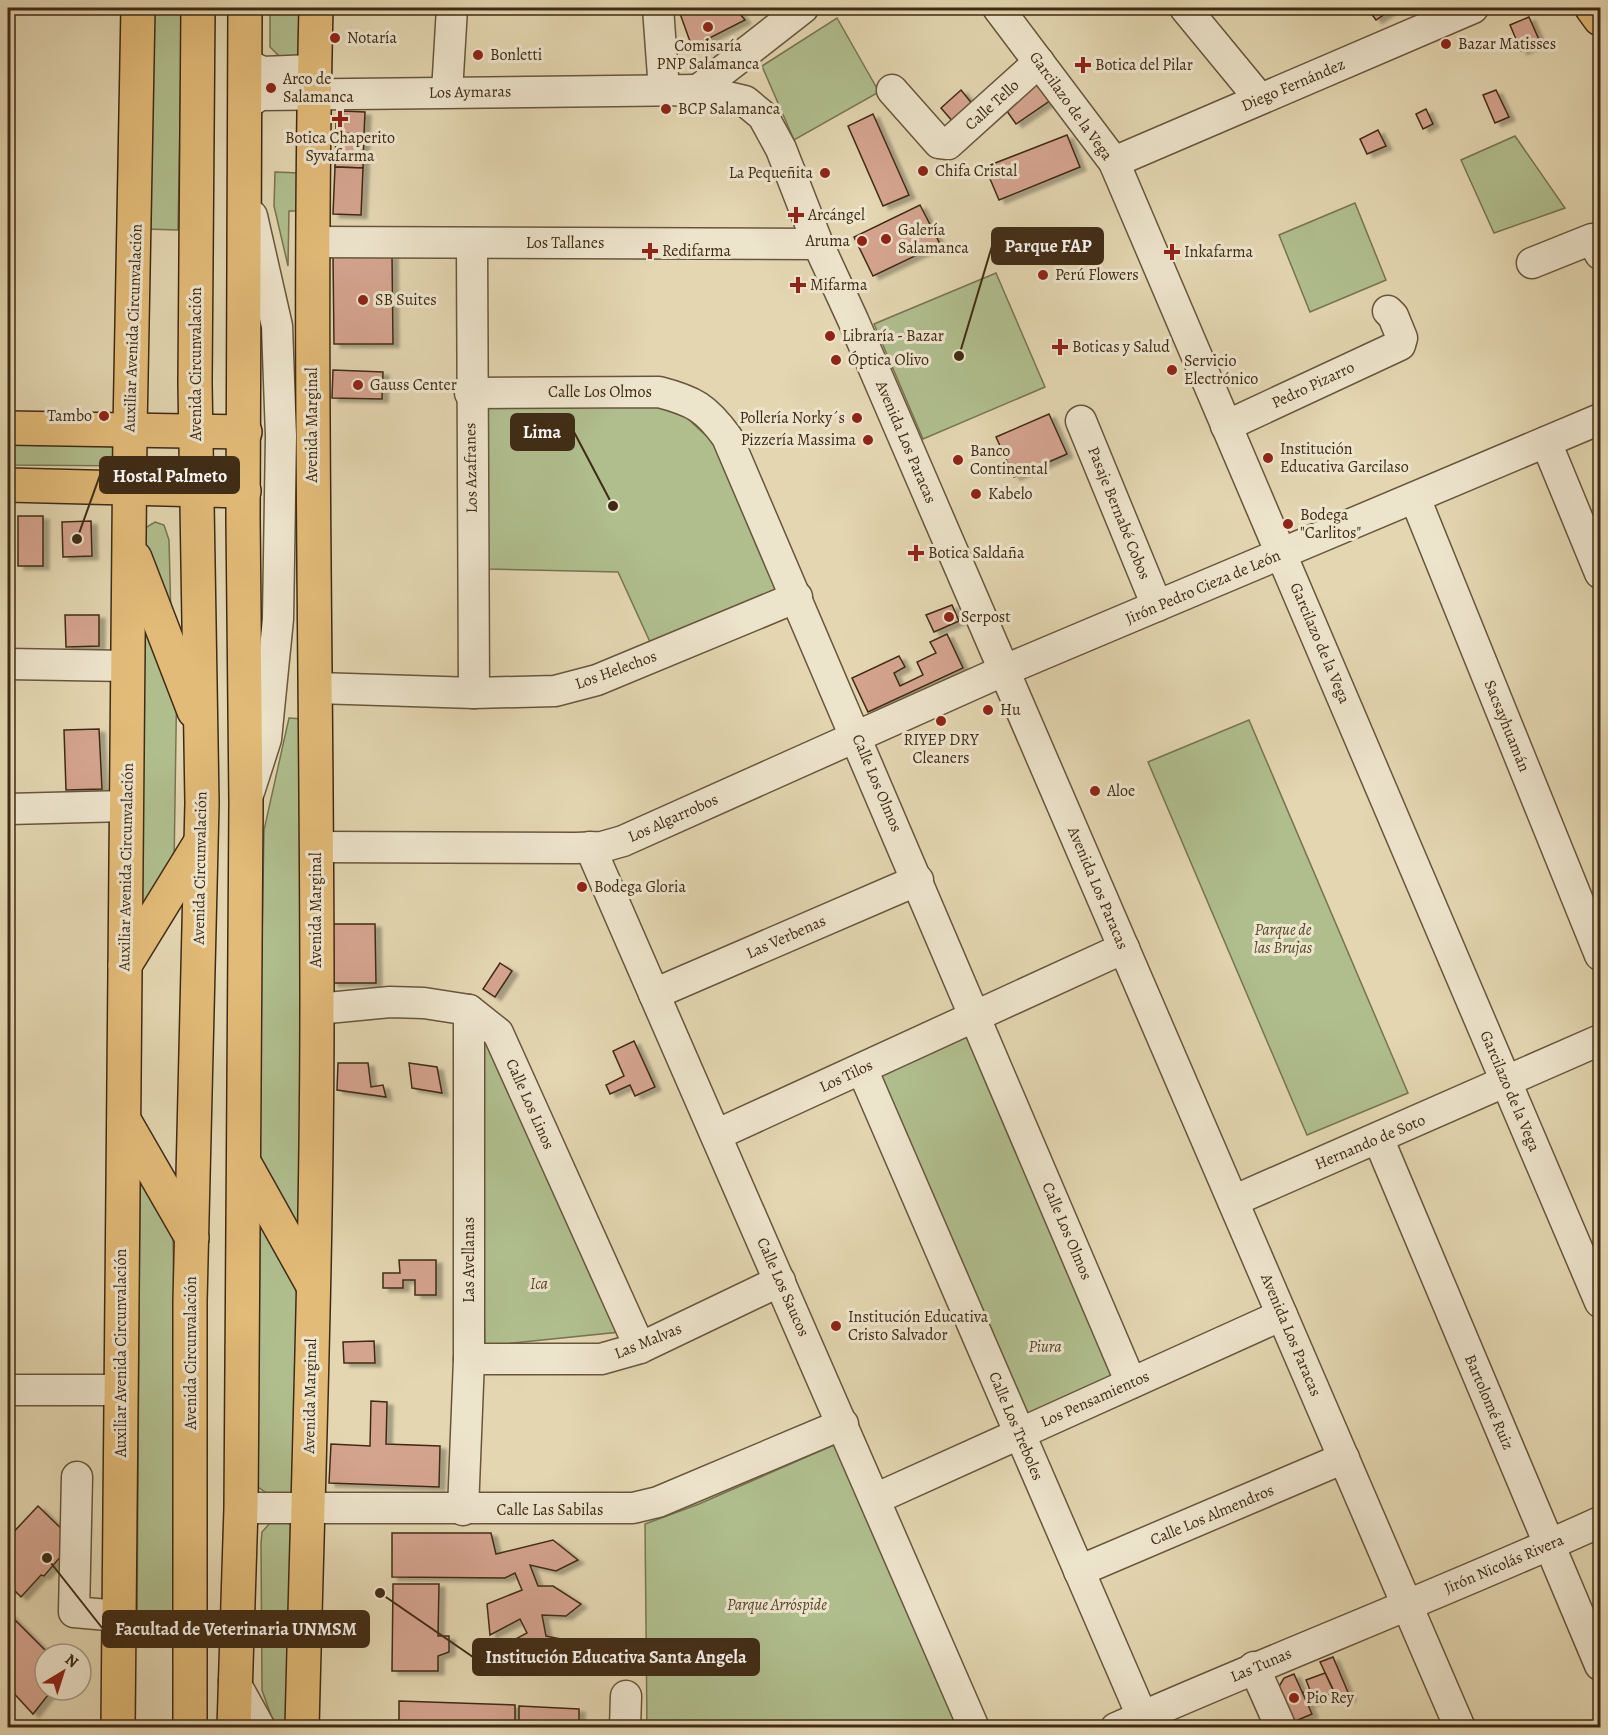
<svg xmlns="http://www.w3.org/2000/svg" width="1608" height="1735" font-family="Alegreya,serif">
	<defs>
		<filter id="shadow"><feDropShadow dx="6" dy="3.5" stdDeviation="1.5" flood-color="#0004"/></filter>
	</defs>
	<rect width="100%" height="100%" fill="#e3d6b1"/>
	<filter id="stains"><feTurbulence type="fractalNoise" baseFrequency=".00333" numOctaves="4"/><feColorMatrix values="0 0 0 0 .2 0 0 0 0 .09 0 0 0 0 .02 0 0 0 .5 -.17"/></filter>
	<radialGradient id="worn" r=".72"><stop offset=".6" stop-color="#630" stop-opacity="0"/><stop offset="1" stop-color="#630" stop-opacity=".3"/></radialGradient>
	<!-- green -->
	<g fill="#b0be8e" stroke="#787452" stroke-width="1.5">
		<polygon points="148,8 182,8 178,230 145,229"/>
		<polygon points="270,8 306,8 306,58 279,56 270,47"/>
		<polygon points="837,18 879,92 794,140 762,66"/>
		<polygon points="1515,136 1565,208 1494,233 1461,160"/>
		<polygon points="275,172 299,173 296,211 289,211 288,266 274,206"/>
		<polygon points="1355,203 1386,280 1310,312 1279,235"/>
		<polygon points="996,273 1045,387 923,439 874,324"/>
		<polygon points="646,403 686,417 714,443 779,592 651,644 618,572 486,569 483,407"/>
		<polygon points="8,443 135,444 136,466 8,465"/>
		<polygon points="155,522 164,525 169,540 171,619 140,531"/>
		<polygon points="144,590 177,668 174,867 139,938"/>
		<polygon points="289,718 302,719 305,1246 258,1160 264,830"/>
		<polygon points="1249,720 1408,1093 1307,1135 1148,762"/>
		<polygon points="969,1035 1116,1377 1018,1418 872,1076"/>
		<polygon points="476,1038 498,1052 620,1332 485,1346"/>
		<polygon points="140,1164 173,1237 180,1631 137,1630"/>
		<polygon points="260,1209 305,1306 294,1495 271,1496 258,1487"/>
		<polygon points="843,1441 962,1727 647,1727 645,1524 699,1504"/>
		<polygon points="271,1522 289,1523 299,1533 297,1727 275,1727 262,1690 261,1543 262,1532"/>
	</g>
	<!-- building -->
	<g fill="#d5a48f" stroke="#3f2b15" stroke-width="1.5" filter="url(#shadow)">
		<polygon points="678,8 735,8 745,20 692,47"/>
		<polygon points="1367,8 1394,8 1376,20"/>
		<polygon points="1529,17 1540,42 1521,51 1510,25"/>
		<polygon points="1039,83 1051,100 1016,124 1004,107"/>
		<polygon points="961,90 974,106 954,123 941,108"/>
		<polygon points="1496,90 1509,117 1495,123 1483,95"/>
		<polygon points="1426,109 1433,124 1423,129 1416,114"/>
		<polygon points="342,111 365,112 364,134 336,133 336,116"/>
		<polygon points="873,114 909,195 883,206 848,126"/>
		<polygon points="1378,130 1386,146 1367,154 1360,139"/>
		<polygon points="336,133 364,134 363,168 335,167"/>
		<polygon points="1067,135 1080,167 999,200 985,167"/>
		<polygon points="335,167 363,168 361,215 333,214"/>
		<polygon points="920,205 940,244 873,276 854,237"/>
		<polygon points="392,255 393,344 334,344 333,256"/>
		<polygon points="333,370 383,372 382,399 332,398"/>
		<polygon points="1049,414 1067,454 1014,477 996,437"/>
		<rect x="18" y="516" width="25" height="50"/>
		<polygon points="91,521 92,556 63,557 62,522"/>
		<polygon points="952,605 959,621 934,632 926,615"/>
		<polygon points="65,615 99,615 99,646 66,647"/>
		<polygon points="947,634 963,668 868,712 852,678 899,656 905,667 894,673 900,686 923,675 917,662 936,653 930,642"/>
		<polygon points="99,729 102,789 66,790 64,730"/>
		<polygon points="324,924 375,924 376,983 332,983"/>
		<polygon points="500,963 512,971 495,997 483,989"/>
		<polygon points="634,1041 655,1087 635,1096 630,1085 610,1094 606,1085 624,1076 613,1051"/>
		<polygon points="338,1063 368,1063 371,1087 383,1085 386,1097 337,1090"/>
		<polygon points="409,1063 437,1067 442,1093 412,1088"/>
		<polygon points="399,1260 436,1260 436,1295 415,1295 415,1280 403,1280 403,1288 383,1288 383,1273 400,1273"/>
		<polygon points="374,1341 375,1363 344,1363 343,1342"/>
		<polygon points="371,1401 387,1402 386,1444 440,1446 439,1487 329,1483 331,1444 370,1446"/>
		<polygon points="38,1506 74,1541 44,1576 41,1575 21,1597 11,1587 8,1591 8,1545 10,1543 8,1538"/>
		<polygon points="392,1533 491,1533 496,1554 553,1540 578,1560 556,1571 530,1565 538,1586 553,1586 581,1604 566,1616 542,1615 546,1636 586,1644 582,1661 495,1671 497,1649 527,1633 520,1619 490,1635 487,1604 522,1590 515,1573 505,1578 392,1577"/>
		<polygon points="393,1584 439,1584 438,1636 449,1636 449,1652 438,1656 438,1671 392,1671"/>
		<polygon points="8,1613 49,1654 45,1654 45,1690 52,1690 33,1714 8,1687"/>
		<polygon points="1333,1657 1350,1697 1339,1702 1320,1662"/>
		<polygon points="1325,1673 1334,1692 1307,1704 1302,1693 1310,1690 1306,1680"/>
		<polygon points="1294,1674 1312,1714 1293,1722 1278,1688 1284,1678"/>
		<polygon points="399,1701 515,1705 515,1728 399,1728"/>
		<polygon points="519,1706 579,1709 579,1728 519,1728"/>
	</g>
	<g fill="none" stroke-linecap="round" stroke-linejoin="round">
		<!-- minor casing -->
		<g stroke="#68563c" stroke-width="33">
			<g id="minor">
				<polyline points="658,8 664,90"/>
				<polyline points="998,8 1114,162 1600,1302"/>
				<polyline points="1185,8 1260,99"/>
				<polyline points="245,63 262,72 314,70"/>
				<polyline points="698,90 803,8"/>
				<polyline points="892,90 939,143 948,144 1039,62"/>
				<polyline points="447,92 452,8"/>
				<polyline points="245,105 260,95 698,90 745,101 763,116 781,149 818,244 853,320 1460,1728"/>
				<polyline points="1114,162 1473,8"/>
				<polyline points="313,242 818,244"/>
				<polyline points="472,243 474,693"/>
				<polyline points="1532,263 1592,239 1600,254"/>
				<path d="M470 393 659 392C694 401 706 408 727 437L1131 1383"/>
				<polyline points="1081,421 1157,606"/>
				<polyline points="1226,426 1400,345 1402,338 1393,316 1388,311"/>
				<polyline points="1546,442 1600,573"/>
				<polyline points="1415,498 1600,955"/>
				<polyline points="8,664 128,666"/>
				<polyline points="317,688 474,693 555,691 597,680 797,597"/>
				<polyline points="249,792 266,739 278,619 281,436 277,326 252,216"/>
				<polyline points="8,809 126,806"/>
				<polyline points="316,847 576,848 602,847 623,841 1005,670 1600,419"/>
				<polyline points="590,847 974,1728"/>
				<polyline points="654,994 918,880"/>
				<polyline points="317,1009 390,1002 424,1003 469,1010 498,1033 640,1348"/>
				<polyline points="862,1069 1142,1716"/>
				<polyline points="716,1135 1124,948"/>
				<polyline points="1378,1138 1600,1665"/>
				<polyline points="1233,1201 1600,1040"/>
				<polyline points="469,1359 601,1359 640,1348 780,1281"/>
				<polyline points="8,1390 121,1390"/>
				<polyline points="77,1477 74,1612 119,1616"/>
				<polyline points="875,1499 1282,1315"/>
				<polyline points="241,1508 633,1508 658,1502 843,1424"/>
				<polyline points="463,1510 469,1359 469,1010"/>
				<polyline points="1079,1571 1344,1458"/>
				<polyline points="1254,1667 1281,1728"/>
				<polyline points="234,1681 260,1728"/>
				<polyline points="625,1728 626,1696"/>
				<path d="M1116 1728C1277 1657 1441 1594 1600 1522"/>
			</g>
		</g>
		<!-- major casing -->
		<g stroke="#3f2b15" stroke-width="36">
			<g id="major">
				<polyline points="1592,8 1600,19"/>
				<polyline points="8,428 245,432"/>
				<polyline points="8,485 244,491"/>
				<polyline points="135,558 194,711"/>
				<polyline points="125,965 200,843"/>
				<polyline points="124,1120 192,1238"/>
				<polyline points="245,1164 312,1284"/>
				<polyline points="118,1728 130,430 138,8"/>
				<polyline points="190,1728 190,1301 202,803 195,383 198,8"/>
				<polyline points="234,1728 241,1508 246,804 243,518 245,8"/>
				<path d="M302 1728C308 1486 317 1243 317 1002 317 670 308 339 316 8"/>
			</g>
		</g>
		<!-- minor -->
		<use href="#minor" stroke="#ede4cc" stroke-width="30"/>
		<!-- major -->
		<use href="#major" stroke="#e2bb78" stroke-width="33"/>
	</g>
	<!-- markers -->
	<g fill="#8f2418" stroke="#ede4cc" stroke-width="2">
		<circle cx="708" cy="27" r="6"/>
		<circle cx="335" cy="38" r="6"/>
		<circle cx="1446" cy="44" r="6"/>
		<circle cx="478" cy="55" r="6"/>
		<path d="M1080 56h6v6h6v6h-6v6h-6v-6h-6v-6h6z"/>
		<circle cx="271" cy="88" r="6"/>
		<circle cx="666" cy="109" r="6"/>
		<path d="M337 110h6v6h6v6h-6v6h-6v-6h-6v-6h6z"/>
		<circle cx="923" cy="171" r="6"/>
		<circle cx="825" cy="173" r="6"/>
		<path d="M793 206h6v6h6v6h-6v6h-6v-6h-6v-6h6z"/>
		<circle cx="886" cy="239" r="6"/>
		<circle cx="862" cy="241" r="6"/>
		<path d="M647 242h6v6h6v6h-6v6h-6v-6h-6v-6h6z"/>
		<path d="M1169 243h6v6h6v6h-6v6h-6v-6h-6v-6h6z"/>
		<circle cx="1043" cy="275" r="6"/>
		<path d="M795 276h6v6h6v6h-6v6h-6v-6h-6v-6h6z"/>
		<circle cx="363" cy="300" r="6"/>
		<circle cx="830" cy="336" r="6"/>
		<path d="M1057 338h6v6h6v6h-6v6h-6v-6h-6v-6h6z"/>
		<circle cx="836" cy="360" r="6"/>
		<circle cx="1172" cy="370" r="6"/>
		<circle cx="358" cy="385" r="6"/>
		<circle cx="104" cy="416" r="6"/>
		<circle cx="857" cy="418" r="6"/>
		<circle cx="868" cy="440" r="6"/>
		<circle cx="1268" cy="458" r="6"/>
		<circle cx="958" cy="460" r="6"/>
		<circle cx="976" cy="494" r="6"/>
		<circle cx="1288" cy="524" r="6"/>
		<path d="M913 544h6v6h6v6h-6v6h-6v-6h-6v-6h6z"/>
		<circle cx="949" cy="617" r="6"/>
		<circle cx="988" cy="710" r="6"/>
		<circle cx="941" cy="721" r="6"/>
		<circle cx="1095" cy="791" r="6"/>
		<circle cx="582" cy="887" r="6"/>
		<circle cx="836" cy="1326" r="6"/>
		<circle cx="1294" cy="1698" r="6"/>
	</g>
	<g text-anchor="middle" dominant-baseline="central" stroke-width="6" stroke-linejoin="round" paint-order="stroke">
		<!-- poi labels -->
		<g font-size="16" fill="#3f2b15" stroke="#ede4cc" text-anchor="start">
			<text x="347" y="38">Notaría</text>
			<text x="1458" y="44">Bazar Matisses</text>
			<text x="708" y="46" text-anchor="middle">Comisaría<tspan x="708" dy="18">PNP Salamanca</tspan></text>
			<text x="490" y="55">Bonletti</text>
			<text x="1095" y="65">Botica del Pilar</text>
			<text x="283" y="79">Arco de<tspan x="283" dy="18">Salamanca</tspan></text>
			<text x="678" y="109">BCP Salamanca</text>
			<text x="340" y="138" text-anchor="middle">Botica Chaperito<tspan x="340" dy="18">Syvafarma</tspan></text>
			<text x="935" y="171">Chifa Cristal</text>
			<text x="813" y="173" text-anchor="end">La Pequeñita</text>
			<text x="808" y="215">Arcángel</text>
			<text x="898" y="230">Galería<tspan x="898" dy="18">Salamanca</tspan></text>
			<text x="850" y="241" text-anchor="end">Aruma</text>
			<text x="662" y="251">Redifarma</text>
			<text x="1184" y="252">Inkafarma</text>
			<text x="1055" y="275">Perú Flowers</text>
			<text x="810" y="285">Mifarma</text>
			<text x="375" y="300">SB Suites</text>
			<text x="842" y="336">Libraría - Bazar</text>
			<text x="1072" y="347">Boticas y Salud</text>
			<text x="848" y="360">Óptica Olivo</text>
			<text x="1184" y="361">Servicio<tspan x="1184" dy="18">Electrónico</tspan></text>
			<text x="370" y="385">Gauss Center</text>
			<text x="92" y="416" text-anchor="end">Tambo</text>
			<text x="845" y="418" text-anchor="end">Pollería Norky´s</text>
			<text x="856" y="440" text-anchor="end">Pizzería Massima</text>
			<text x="1280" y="449">Institución<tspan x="1280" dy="18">Educativa Garcilaso</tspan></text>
			<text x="970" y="451">Banco<tspan x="970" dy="18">Continental</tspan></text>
			<text x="988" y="494">Kabelo</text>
			<text x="1300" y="515">Bodega<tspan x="1300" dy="18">"Carlitos"</tspan></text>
			<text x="928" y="553">Botica Saldaña</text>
			<text x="961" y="617">Serpost</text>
			<text x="1000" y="710">Hu</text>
			<text x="941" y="740" text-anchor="middle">RIYEP DRY<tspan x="941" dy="18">Cleaners</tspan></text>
			<text x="1107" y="791">Aloe</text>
			<text x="594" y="887">Bodega Gloria</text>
			<text x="848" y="1317">Institución Educativa<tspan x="848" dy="18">Cristo Salvador</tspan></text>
			<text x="1306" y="1698">Pio Rey</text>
		</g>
		<!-- street labels -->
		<g font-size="16" fill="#3f2b15" stroke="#ede4cc">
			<text transform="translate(1293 85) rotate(-23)">Diego Fernández</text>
			<text transform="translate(470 92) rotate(-1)">Los Aymaras</text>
			<text transform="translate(992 105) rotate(-42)">Calle Tello</text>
			<text transform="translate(1071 106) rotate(54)">Garcilazo de la Vega</text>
			<text x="565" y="243">Los Tallanes</text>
			<text transform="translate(133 328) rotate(-88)">Auxiliar Avenida Circunvalación</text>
			<text transform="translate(196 364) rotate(-90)">Avenida Circunvalación</text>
			<text transform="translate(1313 385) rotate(-25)">Pedro Pizarro</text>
			<text x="600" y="392">Calle Los Olmos</text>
			<text transform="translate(312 425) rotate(-90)">Avenida Marginal</text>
			<text transform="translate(906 442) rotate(67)">Avenida Los Paracas</text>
			<text transform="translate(471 468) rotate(-91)">Los Azafranes</text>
			<text transform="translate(1119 513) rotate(68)">Pasaje Bernabé Cobos</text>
			<text transform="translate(1203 587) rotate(-23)">Jirón Pedro Cieza de León</text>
			<text transform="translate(1320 643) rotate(67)">Garcilazo de la Vega</text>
			<text transform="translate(616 670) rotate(-20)">Los Helechos</text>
			<text transform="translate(1507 726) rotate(68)">Sacsayhuamán</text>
			<text transform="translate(877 783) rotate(67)">Calle Los Olmos</text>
			<text transform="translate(673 818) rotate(-24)">Los Algarrobos</text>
			<text transform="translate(126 867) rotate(-89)">Auxiliar Avenida Circunvalación</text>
			<text transform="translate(200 868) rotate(-89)">Avenida Circunvalación</text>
			<text transform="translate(1098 888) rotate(67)">Avenida Los Paracas</text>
			<text transform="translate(316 910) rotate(-90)">Avenida Marginal</text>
			<text transform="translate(786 937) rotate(-24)">Las Verbenas</text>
			<text transform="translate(846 1076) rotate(-25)">Los Tilos</text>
			<text transform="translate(1510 1091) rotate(67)">Garcilazo de la Vega</text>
			<text transform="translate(530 1104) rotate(66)">Calle Los Linos</text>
			<text transform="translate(1370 1142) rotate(-23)">Hernando de Soto</text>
			<text transform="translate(1067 1231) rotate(67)">Calle Los Olmos</text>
			<text transform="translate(469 1260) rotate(-90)">Las Avellanas</text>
			<text transform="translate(783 1287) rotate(66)">Calle Los Saucos</text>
			<text transform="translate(1291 1335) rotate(67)">Avenida Los Paracas</text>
			<text transform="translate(648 1341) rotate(-22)">Las Malvas</text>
			<text transform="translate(121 1353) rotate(-90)">Auxiliar Avenida Circunvalación</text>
			<text transform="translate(191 1353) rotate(-90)">Avenida Circunvalación</text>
			<text transform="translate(310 1396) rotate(-89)">Avenida Marginal</text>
			<text transform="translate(1095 1399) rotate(-24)">Los Pensamientos</text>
			<text transform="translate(1489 1402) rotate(67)">Bartolomé Ruiz</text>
			<text transform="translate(1016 1426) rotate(67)">Calle Los Treboles</text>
			<text x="550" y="1510">Calle Las Sabilas</text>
			<text transform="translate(1212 1515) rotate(-23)">Calle Los Almendros</text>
			<text transform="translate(1504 1564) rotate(-23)">Jirón Nicolás Rivera</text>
			<text transform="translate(1261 1665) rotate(-23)">Las Tunas</text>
		</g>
		<!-- park labels -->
		<g font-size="16" font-style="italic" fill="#56482d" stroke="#ede4cc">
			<text x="1283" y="930">Parque de<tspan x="1283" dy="18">las Brujas</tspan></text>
			<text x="539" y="1284">Ica</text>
			<text x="1045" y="1347">Piura</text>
			<text x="777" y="1605">Parque Arróspide</text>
		</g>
	</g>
	<!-- callouts -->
	<path fill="none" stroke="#3f2b15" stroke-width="2" d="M959 356L992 246M613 506L574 432M77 539L100 475M47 1558L103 1629M380 1593L473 1657"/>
	<g fill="#3f2b15" stroke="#ede4cc" stroke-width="2">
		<circle cx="959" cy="356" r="6"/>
		<circle cx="613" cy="506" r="6"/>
		<circle cx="77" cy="539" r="6"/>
		<circle cx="47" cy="1558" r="6"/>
		<circle cx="380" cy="1593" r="6"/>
	</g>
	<g fill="#3f2b15" stroke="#3f2b15" stroke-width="2">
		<rect x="992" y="228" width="111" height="36" rx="6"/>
		<rect x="511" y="414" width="63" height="36" rx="6"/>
		<rect x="100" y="457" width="139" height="36" rx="6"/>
		<rect x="103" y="1611" width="266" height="36" rx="6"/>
		<rect x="473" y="1639" width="286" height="36" rx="6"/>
	</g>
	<g font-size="18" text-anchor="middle" font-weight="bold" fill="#fff">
		<text x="1048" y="252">Parque FAP</text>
		<text x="542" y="438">Lima</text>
		<text x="170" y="482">Hostal Palmeto</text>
		<text x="236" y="1635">Facultad de Veterinaria UNMSM</text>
		<text x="616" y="1663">Institución Educativa Santa Angela</text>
	</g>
	<!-- margin -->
	<rect width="1608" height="1735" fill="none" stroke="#e3d6b1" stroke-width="30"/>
	<rect x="9" y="9" width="1590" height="1717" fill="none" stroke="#3f2b15" stroke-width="3"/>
	<rect x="15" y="15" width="1578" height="1705" fill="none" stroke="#3f2b15" stroke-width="1.5"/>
	<!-- north arrow -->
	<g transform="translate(63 1672) rotate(38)"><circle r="28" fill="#ede4cc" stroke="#a79a83" stroke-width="1.5"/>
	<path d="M0-4.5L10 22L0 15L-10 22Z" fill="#8f2418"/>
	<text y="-9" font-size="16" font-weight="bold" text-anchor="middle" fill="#3f2b15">N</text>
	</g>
	<rect width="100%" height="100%" filter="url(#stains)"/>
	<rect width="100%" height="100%" fill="url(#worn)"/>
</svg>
